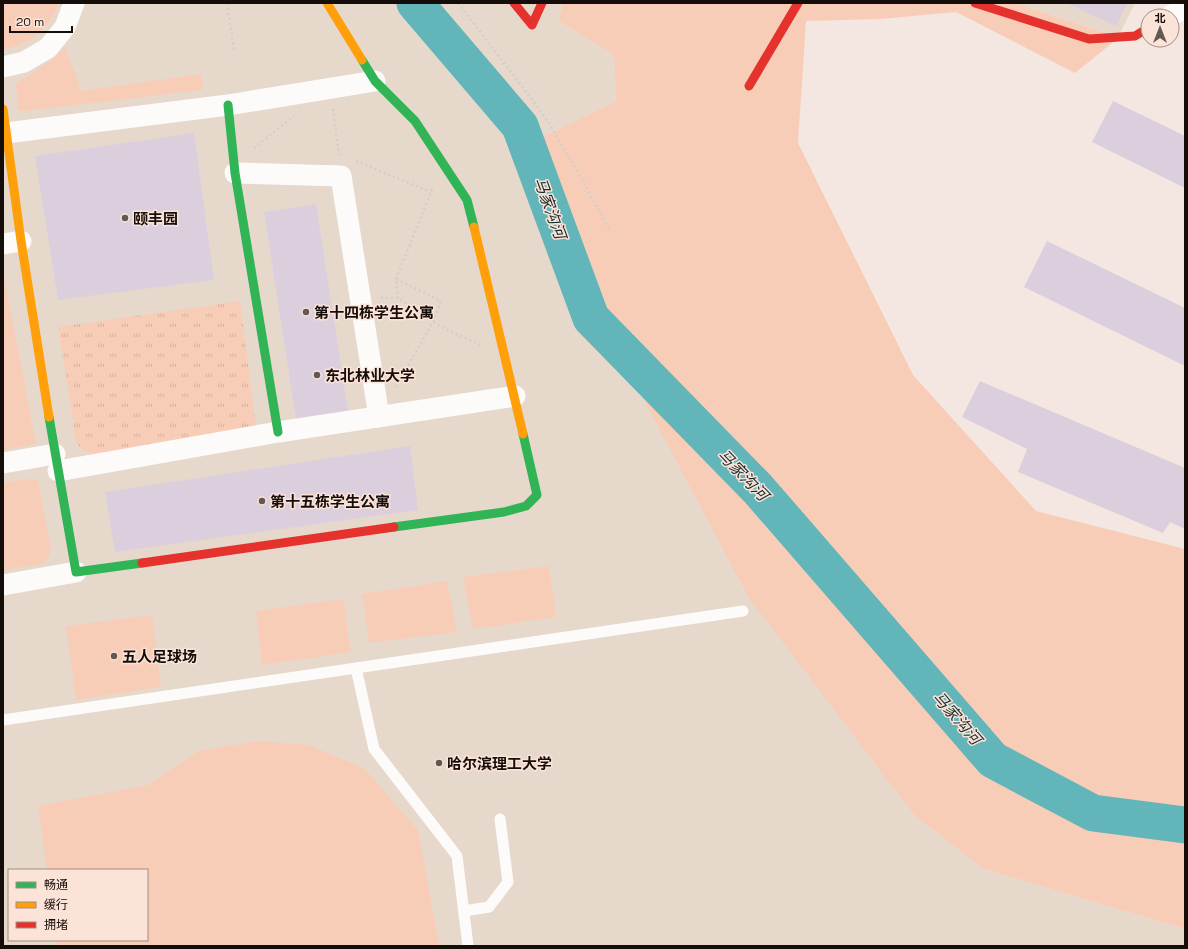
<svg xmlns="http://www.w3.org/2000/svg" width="1188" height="949" font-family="'Space Grotesk','Noto Sans SC',sans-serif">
	<defs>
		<pattern id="grass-tufts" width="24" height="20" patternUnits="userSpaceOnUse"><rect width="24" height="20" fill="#f8cdb8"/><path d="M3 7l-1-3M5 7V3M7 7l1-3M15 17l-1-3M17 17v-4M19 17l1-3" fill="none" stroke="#d4af9d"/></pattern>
	</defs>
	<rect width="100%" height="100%" fill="#f4e6e0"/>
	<!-- education -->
	<g fill="#e7d8cc" fill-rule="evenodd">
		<path d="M3 3H563L558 21 614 55 616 101 513 152 915 816 983 869 1185 929V946H3ZM9 870H147V940H9Z"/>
		<polygon points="1016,3 1135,3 1118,37"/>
	</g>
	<!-- grass -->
	<path fill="url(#grass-tufts)" d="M240 301 256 427 96 454C84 452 81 451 76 440L58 327Z"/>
	<!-- green -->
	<g fill="#f8cdb8">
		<path d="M3 3H58C52 23 38 39 18 45 13 47 8 49 3 49Z"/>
		<polygon points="563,3 1016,3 1118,37 1127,31 1075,73 956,12 881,19 806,21 798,143 913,375 1036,511 1185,549 1185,929 983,869 915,816 749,598 512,152 616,101 614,55 558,21"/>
		<polygon points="65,47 81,91 200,74 201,75 203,88 202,90 25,111 21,111 18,109 16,84 53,59"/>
		<polygon points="3,272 36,444 3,450"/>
		<polygon points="28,479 38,480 51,550 48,558 42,564 3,570 3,483"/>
		<polygon points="549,566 556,617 473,629 463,577"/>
		<polygon points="447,581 457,632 369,643 362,594"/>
		<polygon points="343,599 351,652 262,665 256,611"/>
		<polygon points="152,615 161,687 76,700 66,626"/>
		<polygon points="257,741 309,745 365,769 418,830 439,946 58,946 57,940 147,940 147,870 47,870 38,806 148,785 198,751"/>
	</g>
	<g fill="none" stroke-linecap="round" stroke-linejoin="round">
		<!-- river -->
		<polyline stroke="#62b5b8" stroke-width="37" points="415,3 520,126 591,318 758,489 993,760 1093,813 1185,825"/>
	</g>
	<!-- building -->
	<g fill="#dbcfde">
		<polygon points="1066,3 1127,3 1116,26"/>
		<polygon points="1113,101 1185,136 1185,188 1092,142"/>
		<polygon points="194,133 214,280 58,300 35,156"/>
		<polygon points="316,204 348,411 296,419 264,212"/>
		<polygon points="1047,241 1185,308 1185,366 1024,287"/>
		<polygon points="980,381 1185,468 1185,529 1170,522 1163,533 1018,472 1027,449 962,417"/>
		<polygon points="410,446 418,510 115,552 105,492"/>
	</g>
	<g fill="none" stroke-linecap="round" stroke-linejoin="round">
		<!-- path -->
		<g stroke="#d3cecc" stroke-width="2.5" stroke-dasharray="2 3" stroke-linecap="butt">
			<polyline points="227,3 234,49"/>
			<polyline points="458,3 524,89 549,123 589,192 610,231"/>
			<polyline points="333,109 339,155"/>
			<polyline points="254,148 294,116"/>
			<polyline points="356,161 431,192"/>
			<polyline points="396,279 433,187"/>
			<polyline points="381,298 398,298 443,328 481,345"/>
			<polyline points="396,387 433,322 441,301 396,279 398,298"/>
		</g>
		<!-- lane -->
		<g stroke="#fdfbfa" stroke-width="11">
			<polyline points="356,668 374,749 457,856 468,946"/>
			<polyline points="3,720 743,611"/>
			<polyline points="464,911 489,907 508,882 500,819"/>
		</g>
		<!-- street -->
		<g stroke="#fdfbfa" stroke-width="21">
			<polyline points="1170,16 1185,8"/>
			<polyline points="3,67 24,62 48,48 65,27 74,3"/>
			<polyline points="6,133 228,105 375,81"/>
			<polyline points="235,173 341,176 379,417"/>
			<polyline points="3,244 21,241"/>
			<polyline points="3,463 55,454"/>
			<polyline points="58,471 278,432 515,396"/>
			<polyline points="3,585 76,572"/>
		</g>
		<!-- fast -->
		<g stroke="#30b455" stroke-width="9">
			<polyline points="362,60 375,81 415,121 467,200 474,227"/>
			<polyline points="228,105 235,173 278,432"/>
			<polyline points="49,417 76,572 142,563"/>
			<polyline points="394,527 504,512 526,506 537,495 523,434"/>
		</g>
		<!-- slow -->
		<g stroke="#ff9f0a" stroke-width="9">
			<polyline points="327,3 362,60"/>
			<polyline points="3,109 21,241 49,417"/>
			<polyline points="474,227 523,434"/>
		</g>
		<!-- jam -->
		<g stroke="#e5322d" stroke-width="9">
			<polyline points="514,3 532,25 542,3"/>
			<polyline points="975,3 1089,39 1135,36 1148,28"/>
			<polyline points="749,86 798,3"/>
			<polyline points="142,563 394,527"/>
		</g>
	</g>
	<!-- markers -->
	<g fill="#635954" stroke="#fce3d8" stroke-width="1.5">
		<circle cx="125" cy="218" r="4"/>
		<circle cx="306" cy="312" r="4"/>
		<circle cx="317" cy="375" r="4"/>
		<circle cx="262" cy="501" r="4"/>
		<circle cx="114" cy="656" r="4"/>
		<circle cx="439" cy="763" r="4"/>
	</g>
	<g text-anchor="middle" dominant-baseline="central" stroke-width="3" stroke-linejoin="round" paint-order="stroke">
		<!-- poi labels -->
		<g font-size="15" font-weight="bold" fill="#150d09" stroke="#fce3d8" text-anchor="start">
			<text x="133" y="218">颐丰园</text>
			<text x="314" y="312">第十四栋学生公寓</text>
			<text x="325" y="375">东北林业大学</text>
			<text x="270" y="501">第十五栋学生公寓</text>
			<text x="122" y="656">五人足球场</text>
			<text x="447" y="763">哈尔滨理工大学</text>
		</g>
		<!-- water labels -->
		<g font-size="16" font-style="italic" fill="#142e2f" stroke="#fce3d8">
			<text transform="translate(550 208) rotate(70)">马家沟河</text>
			<text transform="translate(743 475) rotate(46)">马家沟河</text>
			<text transform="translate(957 718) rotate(49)">马家沟河</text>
		</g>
	</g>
	<!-- border -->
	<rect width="1188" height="949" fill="none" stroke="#150d09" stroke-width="8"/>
	<!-- legend -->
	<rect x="8" y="869" width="140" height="72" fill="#fce3d8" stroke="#a08d85"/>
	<rect x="16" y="882" width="20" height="6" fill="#30b455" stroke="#a08d85"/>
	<text x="44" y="889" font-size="12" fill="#150d09">畅通</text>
	<rect x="16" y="902" width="20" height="6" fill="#ff9f0a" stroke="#a08d85"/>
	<text x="44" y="909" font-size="12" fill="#150d09">缓行</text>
	<rect x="16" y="922" width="20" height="6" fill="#e5322d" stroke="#a08d85"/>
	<text x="44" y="929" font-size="12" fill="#150d09">拥堵</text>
	<!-- north arrow -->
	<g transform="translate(1160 28)"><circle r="19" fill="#fce3d8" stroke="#a08d85"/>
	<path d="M0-3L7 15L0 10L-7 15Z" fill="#635954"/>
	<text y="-6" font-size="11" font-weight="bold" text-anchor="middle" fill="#150d09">北</text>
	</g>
	<!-- scale -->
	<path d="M10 26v6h62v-6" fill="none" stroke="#150d09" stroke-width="2"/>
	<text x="16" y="26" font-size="12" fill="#150d09" stroke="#fce3d8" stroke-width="3" paint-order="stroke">20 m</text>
</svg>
